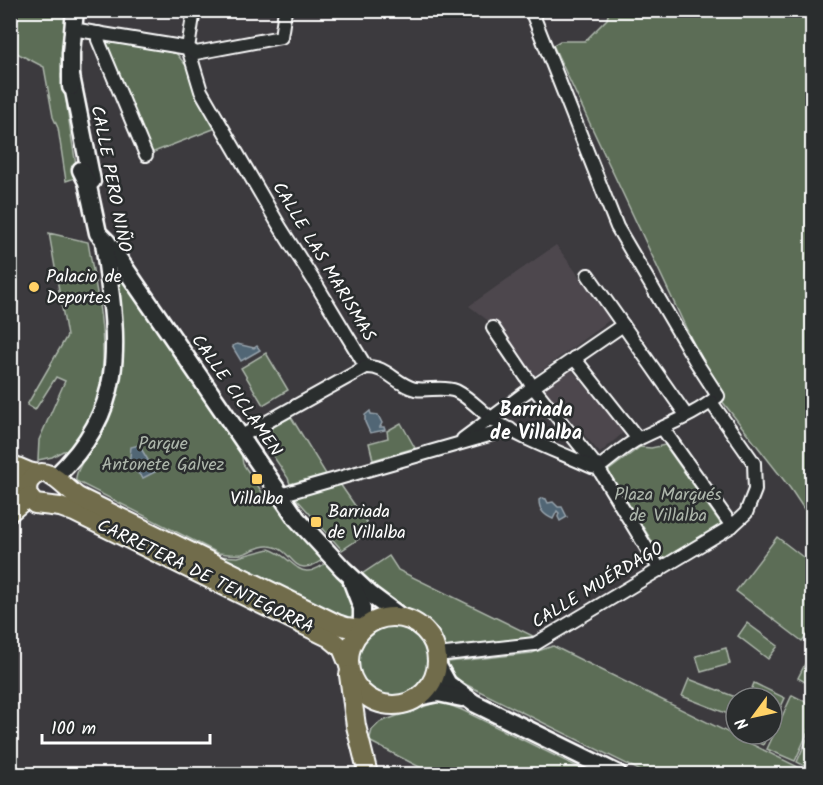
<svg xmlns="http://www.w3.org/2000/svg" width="823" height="785" font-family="Kalam,sans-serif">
	<rect width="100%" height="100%" fill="#3c3a3e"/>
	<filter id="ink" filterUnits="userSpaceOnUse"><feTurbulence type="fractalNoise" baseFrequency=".0167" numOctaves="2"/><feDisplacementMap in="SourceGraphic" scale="12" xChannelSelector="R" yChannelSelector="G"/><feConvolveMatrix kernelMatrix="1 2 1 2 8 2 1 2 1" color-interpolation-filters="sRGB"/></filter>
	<g filter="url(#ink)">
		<!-- built -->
		<g fill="#4d474d">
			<polygon points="556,245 611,319 534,376 499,329 469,306"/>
			<polygon points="571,369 624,432 600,453 543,388"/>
		</g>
		<!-- green -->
		<g fill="#5b6d57" stroke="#adb6ab" stroke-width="1.5">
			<path d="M59 10 66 12C58 68 69 122 78 177L66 181 58 128 53 117 44 67 11 50 10 11Z"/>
			<polygon points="609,11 812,11 812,521 790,488 718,396 553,45 560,41 585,41 607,19"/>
			<polygon points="98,40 176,53 188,68 216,128 146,155"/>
			<path d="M49 233 88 242C100 314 123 391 68 451H63L52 457 38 460 39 440 65 381 56 377 35 410 27 405 67 336Z"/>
			<path d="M119 276 122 279 241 452 243 464 262 492 274 500 329 555C290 586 297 548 269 546 259 545 251 552 242 554 234 555 226 554 218 553L76 481C74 469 95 445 102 433 106 425 110 416 113 407 125 366 118 320 116 277Z"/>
			<polygon points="266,353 288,390 263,405 241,368"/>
			<polygon points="291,417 326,474 290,484 288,478 259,435"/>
			<polygon points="401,423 415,448 373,460 369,443 388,438 387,431"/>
			<polygon points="665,445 721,524 663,559 608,471 640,447 651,448"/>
			<polygon points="340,484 372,530 342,550 294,496"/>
			<polygon points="777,537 812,564 812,628 802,641 736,591"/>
			<path d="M269 549C298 558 297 588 332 558L369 624C420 596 464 665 418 697 404 707 385 707 370 699 351 687 358 670 346 657 337 646 321 637 310 629 279 605 248 580 216 556L238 557Z"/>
			<path d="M389 556 398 570 533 636 530 638 445 647C436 621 416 614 394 601 383 594 371 585 362 574Z"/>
			<polygon points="747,623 778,646 768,659 738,636"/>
			<path d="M553 646 812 774H647L467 685C458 680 448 673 448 662L532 653Z"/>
			<polygon points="726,648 730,664 701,672 696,656"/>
			<polygon points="811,652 812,653 812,686 798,678"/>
			<polygon points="689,679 738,698 736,698 736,707 733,716 682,696"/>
			<polygon points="754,683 785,698 772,726 772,698 748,698"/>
			<polygon points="792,695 812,705 812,723 795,761 767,749"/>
			<polygon points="437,702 444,703 462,710 592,774 433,774 369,741 372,730 380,722"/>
			<polygon points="812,728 812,770 797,762"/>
			<polygon points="740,734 768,734 763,745"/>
		</g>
		<!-- water -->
		<g fill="#516675" stroke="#97a3ac" stroke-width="1.5">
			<polygon points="237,344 254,348 257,346 260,350 241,361 232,346"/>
			<polygon points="370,411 371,414 378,415 382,423 380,427 384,427 385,430 370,433 365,422 365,415"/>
			<polygon points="139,445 155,472 143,478 129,465 131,447"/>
			<path d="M542 498 546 499 548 503 553 502 558 507H562L567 517 560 521 558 517 559 513 557 511 553 519C544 515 539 510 539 500Z"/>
		</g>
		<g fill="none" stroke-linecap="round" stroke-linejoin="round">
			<!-- street casing -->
			<g stroke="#fff" stroke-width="16">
				<g id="street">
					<polyline points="194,10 188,48 201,91 280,227 316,284 366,367"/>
					<polyline points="72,29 188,48 196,53 281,37 285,10"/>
					<polyline points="98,33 98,40 146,155"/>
					<polyline points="588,275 686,415"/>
					<path d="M493 328 533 387 598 468C611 459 625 445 640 438 666 425 696 415 718 396L696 362 617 227 531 10"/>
					<polyline points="574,358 638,439"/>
					<polyline points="663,429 732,526"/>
					<path d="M240 437 366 367C387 366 395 384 415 389 428 391 443 386 456 391 470 398 480 410 492 419 519 438 562 453 592 467L598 468 660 570"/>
					<polyline points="463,439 533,387 623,325"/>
					<polyline points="280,495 510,429"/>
					<polyline points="437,655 535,644 732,526 746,513 755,490 754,463 711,402"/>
				</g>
			</g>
			<!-- secondary casing -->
			<g stroke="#fff" stroke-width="21">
				<g id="secondary">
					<polyline points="71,76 92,181"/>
					<polyline points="71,87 71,53 75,10"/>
					<polyline points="81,170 87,182 98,233 107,242 297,519 343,569 371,595 402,618"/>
					<path d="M55 477C132 405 116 335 104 242"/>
					<polyline points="352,582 362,608 362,629"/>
					<polyline points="437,664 448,684 474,703 618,774"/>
					<polyline points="418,697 438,693 462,698"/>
				</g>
			</g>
			<!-- primary casing -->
			<g stroke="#fff" stroke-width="22">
				<g id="primary">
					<polyline points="10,464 29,472 38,474"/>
					<polyline points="10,481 21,488 35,504 60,507 74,512 330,638 342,648 349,665"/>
					<path d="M28 497C27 490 26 484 31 479 46 461 65 489 78 497L337 624 346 627 362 629"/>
					<polyline points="10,512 28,497"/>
					<circle cx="393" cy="661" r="44"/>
					<polyline points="349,675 356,726 368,774"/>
				</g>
			</g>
			<!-- street -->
			<use href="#street" stroke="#2a2d2e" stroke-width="12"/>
			<!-- secondary -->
			<use href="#secondary" stroke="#2a2d2e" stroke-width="16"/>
			<!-- primary -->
			<use href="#primary" stroke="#716c4b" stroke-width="18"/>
		</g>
	</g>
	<!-- markers -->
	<g fill="#ffd166" stroke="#2a2d2e" stroke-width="2">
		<circle cx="34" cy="287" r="6"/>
		<rect x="251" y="473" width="12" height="12" rx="3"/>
		<rect x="310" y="516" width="12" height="12" rx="3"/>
	</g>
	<g text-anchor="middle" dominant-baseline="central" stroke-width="5" stroke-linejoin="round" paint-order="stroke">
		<!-- street labels -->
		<g font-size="18" fill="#fff" stroke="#2a2d2e">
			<text transform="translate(110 179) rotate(79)">CALLE PERO NIÑO</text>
			<text transform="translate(323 262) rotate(59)">CALLE LAS MARISMAS</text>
			<text transform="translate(236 396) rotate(55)">CALLE CICLAMEN</text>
			<text transform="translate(205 577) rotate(26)">CARRETERA DE TENTEGORRA</text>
			<text transform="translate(598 586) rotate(-31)">CALLE MUÉRDAGO</text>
		</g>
		<!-- poi labels -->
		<g font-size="18" fill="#fff" stroke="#2a2d2e" text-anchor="start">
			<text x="46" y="277">Palacio de<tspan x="46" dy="21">Deportes</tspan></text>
			<text x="257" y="499" text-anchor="middle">Villalba</text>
			<text x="328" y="512">Barriada<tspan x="328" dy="21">de Villalba</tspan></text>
		</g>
		<!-- park labels -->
		<g font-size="18" fill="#adb6ab" stroke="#2a2d2e">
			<text x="163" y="444">Parque<tspan x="163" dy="21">Antonete Galvez</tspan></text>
			<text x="668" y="495">Plaza Marqués<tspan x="668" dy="21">de Villalba</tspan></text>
		</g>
		<!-- neighbourhood labels -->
		<g font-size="20" font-weight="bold" fill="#fff" stroke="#2a2d2e">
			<text x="536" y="411">Barriada<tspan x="536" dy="23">de Villalba</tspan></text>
		</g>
	</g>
	<!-- margin -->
	<rect width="823" height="785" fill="none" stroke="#2a2d2e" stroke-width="36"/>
	<rect x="18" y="18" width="787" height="749" fill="none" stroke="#fff" stroke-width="2" filter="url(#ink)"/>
	<!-- north arrow -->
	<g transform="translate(754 716) rotate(237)"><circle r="28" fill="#2a2d2e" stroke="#7f8182" stroke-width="1.5"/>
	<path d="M0-4.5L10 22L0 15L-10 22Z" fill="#ffd166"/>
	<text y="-9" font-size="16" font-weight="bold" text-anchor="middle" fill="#ffffff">N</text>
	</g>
	<!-- scale -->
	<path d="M42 734v9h168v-9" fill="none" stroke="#ffffff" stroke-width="3"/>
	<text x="51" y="734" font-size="18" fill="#ffffff" stroke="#2a2d2e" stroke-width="4.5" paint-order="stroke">100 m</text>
</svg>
